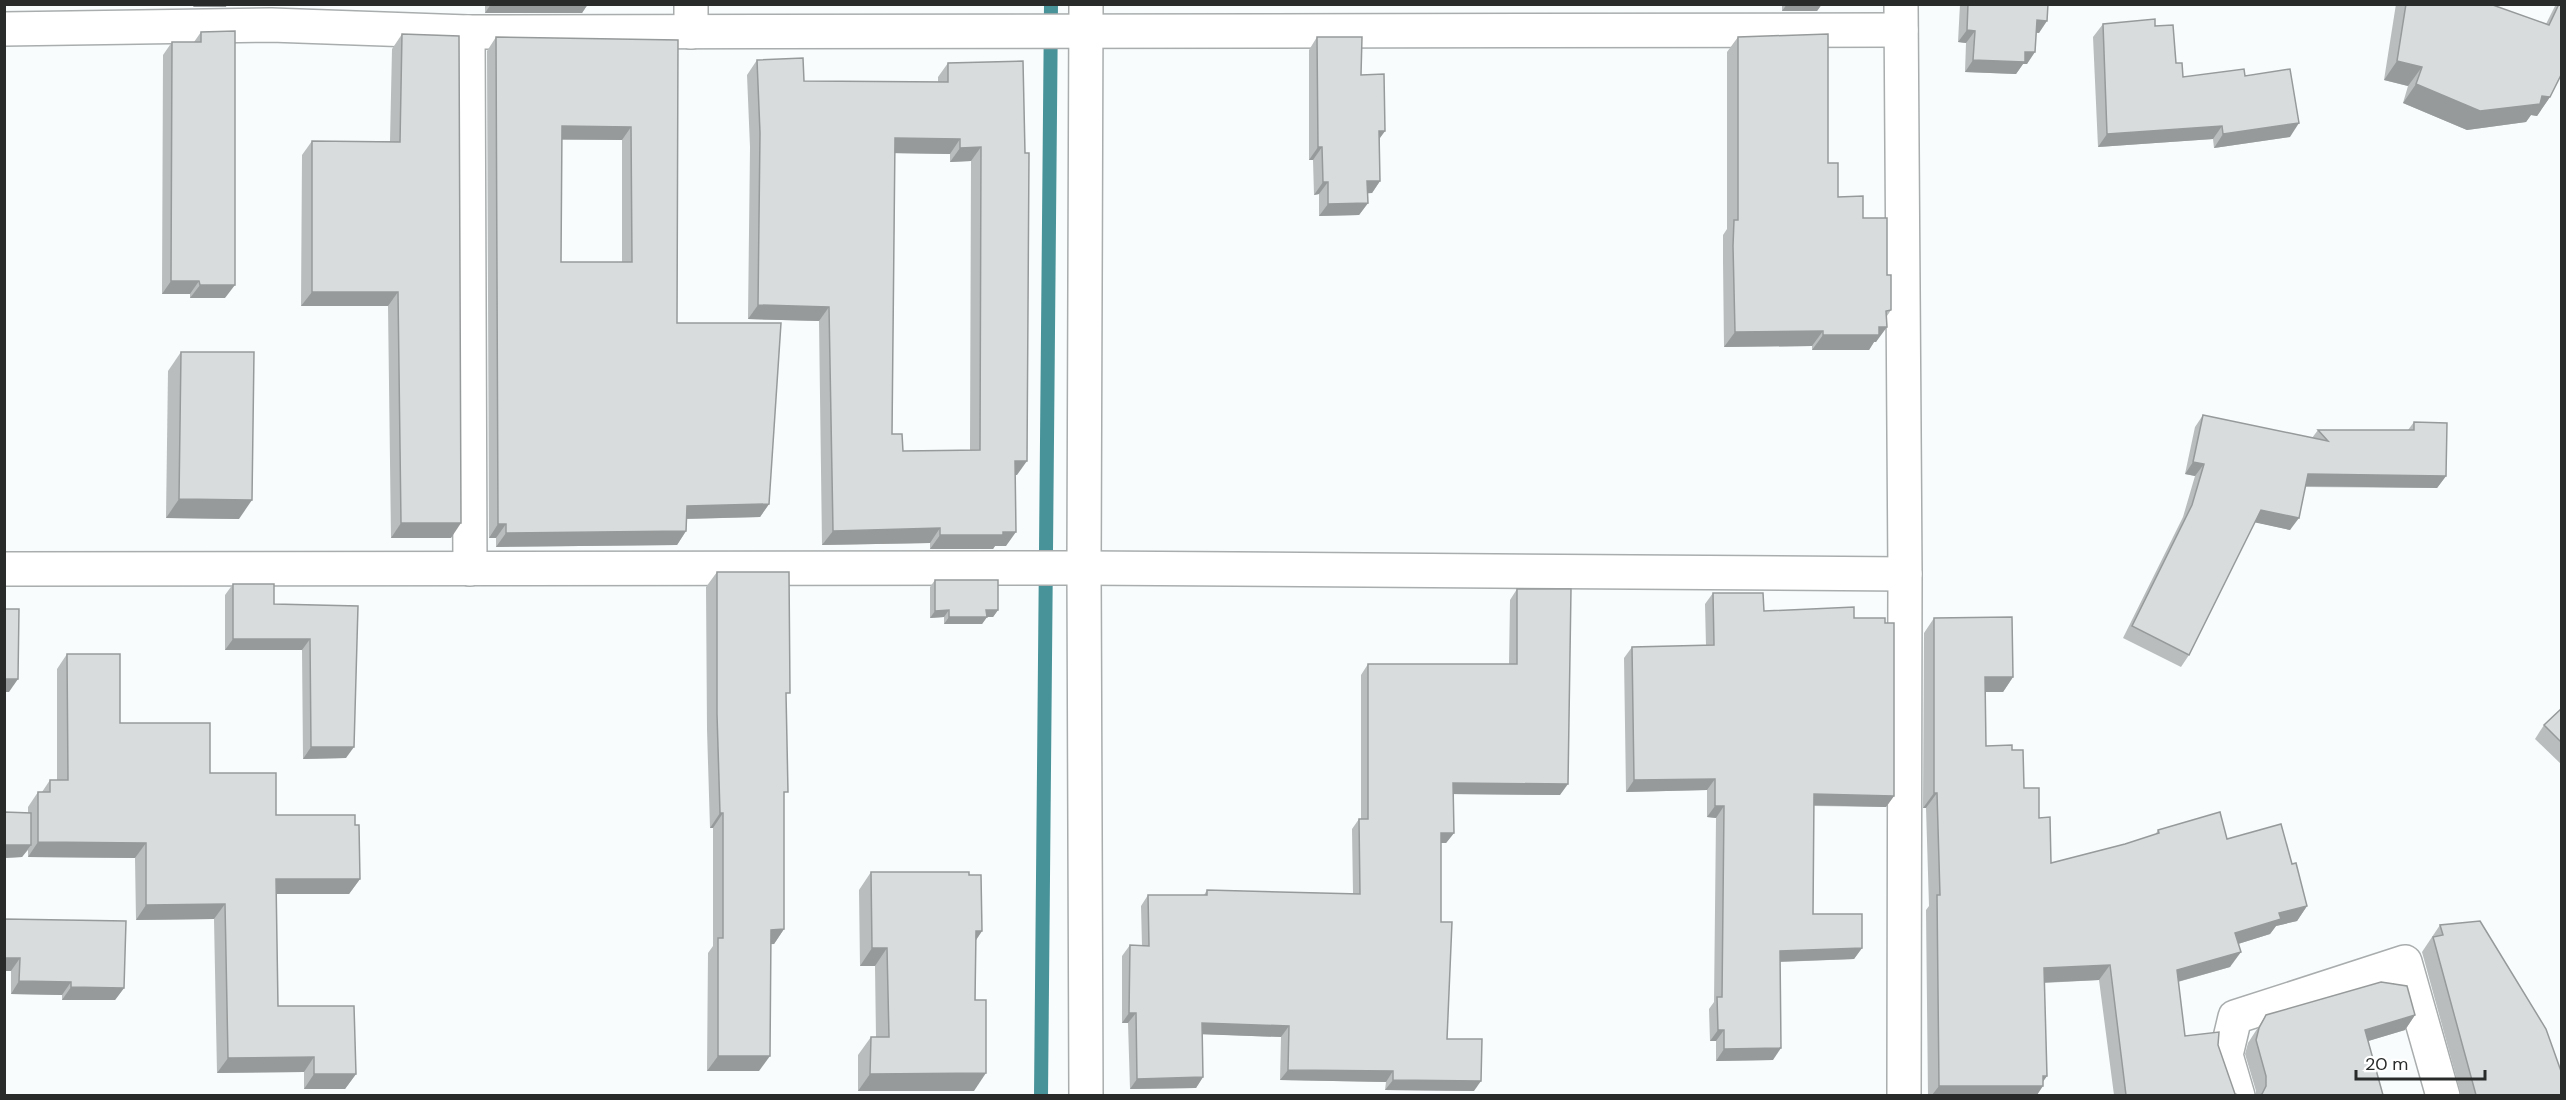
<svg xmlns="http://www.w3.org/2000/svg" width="2566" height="1100" font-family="'DM Sans',sans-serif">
	<rect width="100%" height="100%" fill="#f8fcfc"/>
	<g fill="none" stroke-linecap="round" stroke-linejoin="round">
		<!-- stream -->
		<polyline stroke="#489399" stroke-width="14" points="1041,1096 1051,4"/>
		<!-- street casing -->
		<g stroke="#a9adad" stroke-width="36">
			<g id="street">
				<polyline points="1901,4 1905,574 1904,1096"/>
				<polyline points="4,29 271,25 468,32 1901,30"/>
				<polyline points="468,32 470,569"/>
				<polyline points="691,32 691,4"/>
				<polyline points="4,569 1084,568 1905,574"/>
				<polyline points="2238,1096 2226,1055 2235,1017 2405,962 2443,1096"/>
			</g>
		</g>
		<!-- secondary casing -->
		<g stroke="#a9adad" stroke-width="36">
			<polyline id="secondary" points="1086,4 1084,568 1086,1096"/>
		</g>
		<!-- street -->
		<use href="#street" stroke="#fff" stroke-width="33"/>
		<!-- secondary -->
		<use href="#secondary" stroke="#fff" stroke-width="33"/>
	</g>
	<!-- wall -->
	<g fill="#babdbd" fill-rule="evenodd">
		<polygon points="485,4 588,4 582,13 485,13"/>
		<polygon points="1782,4 1822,4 1817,11 1782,11"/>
		<polygon points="1960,4 2048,4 2039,33 2036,33 2027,64 2023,64 2016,74 1965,72 1966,43 1958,42"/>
		<polygon points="2396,4 2490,4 2546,24 2556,4 2562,4 2550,97 2537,116 2531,115 2526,122 2467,130 2403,103 2408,86 2384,80"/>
		<polygon points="2103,24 2155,26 2183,77 2245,76 2290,137 2214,148 2213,139 2098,147 2093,37"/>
		<polygon points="201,32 225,298 190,298 190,294 162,294 163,55 172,42 194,42"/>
		<polygon points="402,34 451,538 391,538 388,306 301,306 302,155 312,141 390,141 392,49"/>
		<path d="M496 37 678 40 677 323 769 504 760 517 687 519 686 531 677 545 496 547V538H489L487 51ZM561 140H622V262H561Z"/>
		<polygon points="1317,37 1385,131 1380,138 1380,181 1372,193 1368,193 1368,203 1359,215 1319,216 1319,194 1314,195 1313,160 1309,160 1309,50"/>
		<polygon points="1738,37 1828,163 1838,197 1887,275 1891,310 1887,316 1876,342 1874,342 1869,350 1812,350 1812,346 1724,347 1723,261 1723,235 1727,229 1727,52"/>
		<path d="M757 60 804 81 938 82V77L948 63 1023 61 1017 475H1015L1006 546H995L993 549H930V543L822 545 819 321 748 319 750 147 747 75ZM895 153 950 154V162L971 161 970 450 903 451 892 434Z"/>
		<polygon points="181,352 239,519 166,518 168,371"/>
		<polygon points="2203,415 2312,438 2318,430 2408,430 2414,422 2446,476 2437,488 2305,487 2290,530 2255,522 2189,655 2181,667 2123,638 2183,517 2195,476 2185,474 2195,427"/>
		<polygon points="717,572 786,698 784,798 784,929 774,944 771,944 759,1071 707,1071 708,953 713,946 713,828 710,828 707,729 706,587"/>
		<polygon points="935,580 998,610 993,617 987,617 982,624 944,624 944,617 930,618 930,587"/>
		<polygon points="233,584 274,604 358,606 346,758 303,759 302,650 225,650 225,595"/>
		<polygon points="1517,589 1560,795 1454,794 1454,833 1446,843 1441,843 1441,922 1447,1039 1474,1091 1385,1090 1386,1082 1280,1080 1281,1037 1202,1034 1203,1077 1196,1088 1130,1089 1128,1023 1122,1023 1122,956 1130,945 1142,946 1141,906 1148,895 1204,895 1207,890 1353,894 1352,829 1359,819 1361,819 1361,675 1368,664 1509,664 1510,600"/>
		<polygon points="1713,593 1764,611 1854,618 1894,796 1886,807 1814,806 1813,914 1862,948 1854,959 1780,962 1773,1060 1716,1061 1716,1041 1710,1041 1709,1009 1714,1002 1716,818 1707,817 1707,790 1626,792 1624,658 1632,647 1706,646 1705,604"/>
		<polygon points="1934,618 2013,677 2003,692 1985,692 1986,746 2012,750 2024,788 2039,818 2051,863 2125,844 2155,835 2158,830 2227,839 2292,864 2307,906 2297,921 2276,926 2270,934 2238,944 2230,967 2178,982 2185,1036 2218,1045 2235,1094 2238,1095 2114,1095 2099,980 2044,983 2047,1076 2043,1081 2037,1095 1928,1095 1926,910 1929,906 1926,808 1923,808 1924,633"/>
		<polygon points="67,654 120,723 210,773 276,815 355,825 360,879 349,894 276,894 278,1006 356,1074 345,1089 304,1089 304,1072 217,1073 214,919 136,920 135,858 28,857 28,850 22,857 4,858 4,812 28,813 28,807 38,792 42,792 50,780 57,780 57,669"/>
		<polygon points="2562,708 2562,765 2535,739 2544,725"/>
		<polygon points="871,872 969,875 982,931 976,940 974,1091 858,1091 858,1055 871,1037 876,1037 875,966 860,966 859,890"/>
		<polygon points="4,919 124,988 115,1000 62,1000 62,995 11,994 11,971"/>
		<polygon points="2440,925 2562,1095 2461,1095 2422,952"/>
		<polygon points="2266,1015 2415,1015 2405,1030 2368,1041 2383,1095 2256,1095 2256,1091 2245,1054 2248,1043"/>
	</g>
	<!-- shaded-wall -->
	<g fill="#979a9a">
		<polygon points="195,4 227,4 226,7 193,7"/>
		<polygon points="491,4 588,4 582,13 485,13"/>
		<polygon points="1787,4 1822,4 1817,11 1782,11"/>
		<polygon points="2037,20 2047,21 2039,33 2029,32"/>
		<polygon points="1967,30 1975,31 1966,43 1958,42"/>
		<polygon points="2025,52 2035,52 2027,64 2023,64 2016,74 1965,72 1973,60"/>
		<polygon points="2397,61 2422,67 2408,86 2384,80"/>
		<polygon points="2416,84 2542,96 2550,97 2537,116 2531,115 2526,122 2467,130 2403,103"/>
		<polygon points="2299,123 2290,137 2214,148 2223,134"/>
		<polygon points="562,126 631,127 622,140 552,139"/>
		<polygon points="2222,126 2213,139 2098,147 2107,134"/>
		<polygon points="1379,131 1385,131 1376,143"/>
		<polygon points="895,138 960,139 950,154 885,153"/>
		<polygon points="981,147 971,161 950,162 960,148"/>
		<polygon points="1318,147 1322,147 1313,160 1309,160"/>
		<polygon points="1367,181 1380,181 1372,193 1358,194"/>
		<polygon points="1323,182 1328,182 1319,194 1314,195"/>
		<polygon points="1368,203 1359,215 1319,216 1328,204"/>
		<polygon points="171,281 199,281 190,294 162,294"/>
		<polygon points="200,285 235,285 225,298 190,298"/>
		<polygon points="312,292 398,292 388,306 301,306"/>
		<polygon points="758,305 829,307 819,321 748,319"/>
		<polygon points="1879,327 1887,327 1876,342 1874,342 1869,350 1812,350 1823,335"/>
		<polygon points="1823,331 1812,346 1724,347 1735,332"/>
		<polygon points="1015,461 1027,461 1017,475 1005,475"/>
		<polygon points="2193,462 2204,464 2195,476 2185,474"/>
		<polygon points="2308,474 2446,476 2437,488 2299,486"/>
		<polygon points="179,499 252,500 239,519 166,518"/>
		<polygon points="769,504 760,517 678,519 687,506"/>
		<polygon points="2261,510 2299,518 2290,530 2253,522"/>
		<polygon points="401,523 461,523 451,538 391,538"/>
		<polygon points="498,524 506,524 496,538 489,538"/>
		<polygon points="940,528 930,543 822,545 833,531"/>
		<polygon points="686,531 677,545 496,547 506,533"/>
		<polygon points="1003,532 1016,532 1006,546 995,546 993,549 930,549 940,535"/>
		<polygon points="949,610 944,617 930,618 935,611"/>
		<polygon points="986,610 998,610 993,617 987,617 982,624 944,624 949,617"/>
		<polygon points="233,639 310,639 302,650 225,650"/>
		<polygon points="1985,677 2013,677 2003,692 1974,692"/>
		<polygon points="4,679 18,679 9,692 4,692"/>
		<polygon points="311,747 354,747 346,758 303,759"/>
		<polygon points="1715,779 1707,790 1626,792 1634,780"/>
		<polygon points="1453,783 1568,784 1560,795 1446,794"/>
		<polygon points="1934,793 1937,793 1926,808 1923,808"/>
		<polygon points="1814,794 1894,796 1886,807 1806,805"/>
		<polygon points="1715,806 1724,806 1716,818 1707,817"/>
		<polygon points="720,813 723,813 713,828 710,828"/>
		<polygon points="1441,833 1454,833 1446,843 1434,843"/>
		<polygon points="38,842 146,843 135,858 28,857"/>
		<polygon points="4,845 31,845 22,857 4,858"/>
		<polygon points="276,879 360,879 349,894 265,894"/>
		<polygon points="225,904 214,919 136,920 146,905"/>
		<polygon points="2307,906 2297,921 2276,926 2270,934 2225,948 2235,933 2279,913"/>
		<polygon points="784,929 774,944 760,945 771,930"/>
		<polygon points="976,931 982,931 970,949"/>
		<polygon points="872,948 887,948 875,966 860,966"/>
		<polygon points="1862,948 1854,959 1772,962 1780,951"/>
		<polygon points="2241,952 2230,967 2166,985 2177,970"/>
		<polygon points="4,958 20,958 11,971 4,971"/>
		<polygon points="2110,965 2099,980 2033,983 2044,968"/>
		<polygon points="19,981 71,982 62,995 11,994"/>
		<polygon points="71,987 124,988 115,1000 62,1000"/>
		<polygon points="1129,1013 1136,1013 1128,1023 1122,1023"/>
		<polygon points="2415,1015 2405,1030 2355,1045 2365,1030"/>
		<polygon points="1202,1023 1289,1026 1281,1037 1195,1034"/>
		<polygon points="1718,1030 1724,1030 1716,1041 1710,1041"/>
		<polygon points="1781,1048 1773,1060 1716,1061 1724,1049"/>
		<polygon points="718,1056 770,1056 759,1071 707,1071"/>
		<polygon points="314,1057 304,1072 217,1073 228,1058"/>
		<polygon points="1288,1070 1393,1071 1386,1082 1280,1080"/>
		<polygon points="986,1073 974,1091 858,1091 870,1074"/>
		<polygon points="314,1074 356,1074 345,1089 304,1089"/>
		<polygon points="2047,1076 2040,1086 2043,1086 2037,1095 1932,1095 1939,1086"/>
		<polygon points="1203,1077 1196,1088 1130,1089 1137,1079"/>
		<polygon points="1393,1080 1481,1081 1474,1091 1385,1090"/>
	</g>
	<!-- building -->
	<g fill="#d8dcdc" stroke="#979a9a" stroke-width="1.5" fill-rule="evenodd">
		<polygon points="1968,4 2048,4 2047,21 2037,20 2035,52 2025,52 2025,62 1973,60 1975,31 1967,30"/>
		<polygon points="2406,4 2490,4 2549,25 2559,4 2562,4 2562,73 2550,97 2542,96 2540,104 2480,111 2416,84 2422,67 2397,61"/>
		<polygon points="2155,19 2155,26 2173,25 2176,63 2182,63 2183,77 2244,69 2245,76 2290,69 2299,123 2223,134 2222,126 2107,134 2103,24"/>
		<polygon points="235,31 235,285 200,285 199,281 171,281 172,42 201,42 201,32"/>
		<polygon points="402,34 459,36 461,523 401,523 398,292 312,292 312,141 400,142"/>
		<polygon points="1828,34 1828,163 1838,163 1838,197 1863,196 1863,218 1887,218 1887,275 1891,275 1891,310 1886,311 1887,327 1879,327 1879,335 1823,335 1823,331 1735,332 1733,246 1734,220 1738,220 1738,37"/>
		<path d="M496 37 678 40 677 323H781L769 504 687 506 686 531 506 533V524H498ZM562 126 631 127 632 262H561Z"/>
		<polygon points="1317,37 1362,37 1361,75 1384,74 1385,131 1379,131 1380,181 1367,181 1368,203 1328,204 1328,182 1323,182 1322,147 1318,147"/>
		<path d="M803 58 804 81 948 82V63L1023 61 1025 153H1029L1027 461H1015L1016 532H1003V535H940V528L833 531 829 307 758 305 760 133 757 60ZM895 138 960 139V148L981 147 980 450 903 451 902 434H892Z"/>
		<polygon points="181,352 254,352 252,500 179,499"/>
		<polygon points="2203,415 2328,441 2318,430 2414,430 2414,422 2447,423 2446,476 2308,474 2299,518 2261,510 2189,655 2132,626 2192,505 2204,464 2193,462"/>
		<polygon points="717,572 789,572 790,693 786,693 788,792 784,792 784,929 771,930 770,1056 718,1056 718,938 723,938 723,813 720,813 717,714"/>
		<polygon points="935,580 998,580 998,610 986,610 987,617 949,617 949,610 935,611"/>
		<polygon points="233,584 274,584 274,604 358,606 354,747 311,747 310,639 233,639"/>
		<polygon points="1517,589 1571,589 1568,784 1453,783 1454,833 1441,833 1441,922 1452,922 1447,1039 1482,1039 1481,1081 1393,1080 1393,1071 1288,1070 1289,1026 1202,1023 1203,1077 1137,1079 1136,1013 1129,1013 1130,945 1149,946 1148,895 1207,895 1207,890 1360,894 1359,819 1368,819 1368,664 1517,664"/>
		<polygon points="1713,593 1763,593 1764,611 1854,607 1854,618 1885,618 1885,623 1894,623 1894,796 1814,794 1813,914 1862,914 1862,948 1780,951 1781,1048 1724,1049 1724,1030 1718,1030 1717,997 1722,997 1724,806 1715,806 1715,779 1634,780 1632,647 1714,645"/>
		<polygon points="4,609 19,609 18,679 4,679"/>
		<polygon points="2012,617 2013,677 1985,677 1986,746 2012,745 2012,750 2023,750 2024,788 2039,788 2039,818 2050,817 2051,863 2125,844 2159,833 2158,830 2220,812 2227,839 2281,824 2292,864 2296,863 2307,906 2279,913 2281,919 2235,933 2241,952 2177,970 2185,1036 2219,1032 2218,1045 2235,1094 2238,1095 2126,1095 2110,965 2044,968 2047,1076 2043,1076 2043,1086 1939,1086 1937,895 1940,895 1937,793 1934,793 1934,618"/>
		<polygon points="67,654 120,654 120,723 210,723 210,773 276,773 276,815 355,815 355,825 359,825 360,879 276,879 278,1006 354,1006 356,1074 314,1074 314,1057 228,1058 225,904 146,905 146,843 38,842 38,792 50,792 50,780 68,780"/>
		<polygon points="2562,708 2562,743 2544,725"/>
		<polygon points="4,812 31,813 31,845 4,845"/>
		<polygon points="871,872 969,872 969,875 981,875 982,931 976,931 975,1000 986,1000 986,1073 870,1074 871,1037 889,1037 887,948 872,948"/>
		<polygon points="4,919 126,921 124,988 71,987 71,982 19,981 20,958 4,958"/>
		<polygon points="2480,921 2546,1029 2562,1074 2562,1095 2476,1095 2433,937 2443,935 2440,925"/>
		<polygon points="2381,982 2407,986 2415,1015 2365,1030 2383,1095 2260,1095 2262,1094 2266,1086 2266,1076 2256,1040 2259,1028 2266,1015"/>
	</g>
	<!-- border -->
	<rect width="2566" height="1100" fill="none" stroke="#292b2b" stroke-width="12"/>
	<!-- scale -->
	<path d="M2356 1070v9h129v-9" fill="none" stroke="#292b2b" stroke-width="3"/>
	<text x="2365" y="1070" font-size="18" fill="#292b2b" stroke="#ffffff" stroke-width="4.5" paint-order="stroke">20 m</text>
</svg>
